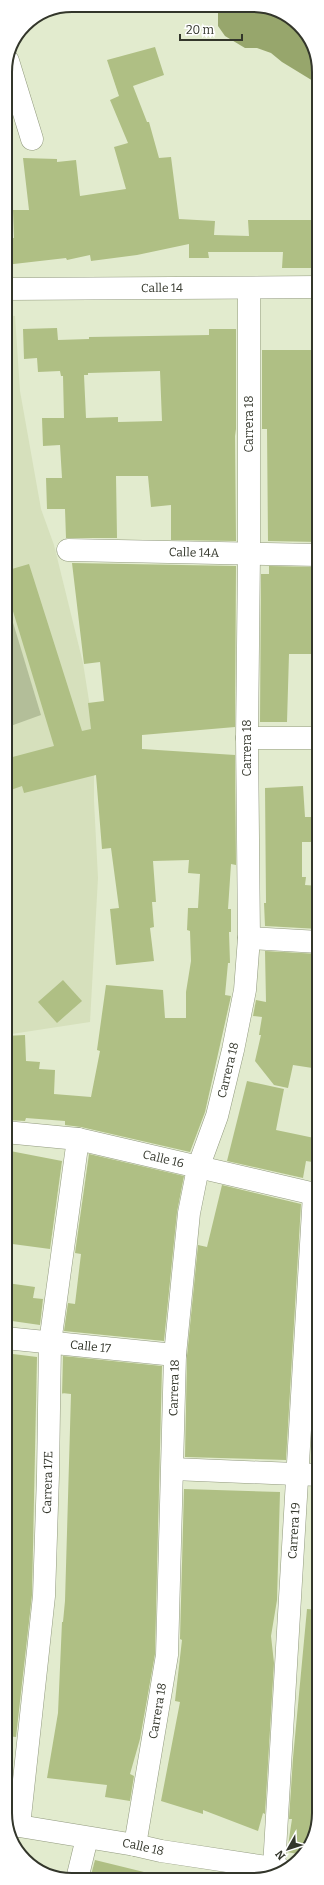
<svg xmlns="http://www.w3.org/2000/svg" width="324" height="1885" font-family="Bitter,serif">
	<rect width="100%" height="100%" fill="#e2ebce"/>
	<!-- built -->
	<polygon fill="#d6e0bc" points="5,315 15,316 20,391 41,509 54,545 83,663 94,732 94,801 98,878 90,1022 5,1035"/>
	<!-- green -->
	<polygon fill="#b3be99" points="8,606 41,715 5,728 5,607"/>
	<!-- water -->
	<polygon fill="#97a66c" points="269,7 303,28 318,63 318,84 282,62 271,53 257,48 245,48 225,36 218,26 218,8"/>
	<!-- building -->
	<g fill="#afbf84" fill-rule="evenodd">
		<polygon points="155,47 164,75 133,86 147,122 149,122 159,158 171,157 179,219 215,221 214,235 249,236 248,220 312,220 312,268 282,268 283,252 208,252 209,258 189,258 189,244 137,255 91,261 90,255 67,260 66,258 5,265 5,238 14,238 13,210 29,210 23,158 57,159 57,162 76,160 80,196 126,189 114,147 128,143 110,100 119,96 107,60"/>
		<path d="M57 328 58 340 89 339V337L209 335V329H236V429L235 436 236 541 171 540V505L151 507 148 476H116L117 538H66L65 509H47L46 478H62L60 445 43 446 42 418H64L63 376H61L60 371 38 372 37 358 24 359 23 329ZM160 371 162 421 118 422V417L86 418 84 375H88V373Z"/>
		<polygon points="262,350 319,350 319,542 268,541 267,429 262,429"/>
		<polygon points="72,563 236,566 235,727 142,735 142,749 235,755 236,865 231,864 228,909 231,909 231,932 229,932 230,963 228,963 225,995 231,996 205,1112 190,1152 81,1127 65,1125 65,1121 26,1118 25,1121 5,1120 5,1036 25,1035 26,1061 40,1062 39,1069 55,1070 54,1094 91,1097 100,1051 97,1050 106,985 163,990 165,1018 186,1018 186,992 191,961 190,931 187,930 188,908 198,908 200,874 188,873 189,860 153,861 156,902 152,902 154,927 150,928 154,961 116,965 110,909 119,908 111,848 102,849 96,775 24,793 22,786 5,792 5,759 54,746 9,598 5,599 5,571 29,564 82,731 91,729 88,703 104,701 100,662 84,664"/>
		<polygon points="269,566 319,567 319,654 289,654 287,722 260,722 261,574 269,574"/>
		<polygon points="303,786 305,817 319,817 319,842 302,842 302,877 306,877 305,885 319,886 319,929 265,926 264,903 266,903 265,788"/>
		<polygon points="265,951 319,954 319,1069 293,1065 288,1088 274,1085 255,1061 261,1035 259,1035 262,1017 253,1016 256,1000 266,1002"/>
		<polygon points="63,980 82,1001 57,1023 38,1002"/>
		<polygon points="247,1081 284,1089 276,1130 319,1139 319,1163 306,1161 303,1178 227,1161"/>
		<polygon points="5,1150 62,1161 50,1249 5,1243"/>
		<polygon points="89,1154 184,1176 177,1212 164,1341 64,1331 68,1303 75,1304 81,1254 75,1253"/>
		<polygon points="222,1185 301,1204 286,1460 185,1457 187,1356 198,1245 207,1247"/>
		<polygon points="7,1283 35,1287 33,1298 43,1299 40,1325 5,1320"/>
		<polygon points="319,1323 319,1460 311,1460"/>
		<polygon points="5,1353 37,1357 32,1595 16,1737 6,1736"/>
		<polygon points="63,1356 162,1366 155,1654 140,1739 130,1774 134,1776 130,1801 105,1797 107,1785 47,1778 58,1713 62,1622 63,1622 65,1601 71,1394 62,1393 62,1396"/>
		<polygon points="184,1489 280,1492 277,1600 271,1636 274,1663 265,1814 263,1813 258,1831 203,1810 203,1814 161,1801 180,1702 175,1701 182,1640 180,1639"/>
		<polygon points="307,1609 319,1610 319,1814 303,1855 287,1852 292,1819 289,1819 293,1758"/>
		<polygon points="95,1860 148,1873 147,1879 90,1879"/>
	</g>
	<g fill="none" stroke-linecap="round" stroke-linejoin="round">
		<!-- minor casing -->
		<g stroke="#929a7f" stroke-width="23">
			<g id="minor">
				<polyline points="8,61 32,139"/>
				<path id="s1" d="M5 289 319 287"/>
				<path id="s2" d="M68 550 319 555"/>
				<polyline points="247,738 319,738"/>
				<polyline points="249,938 319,942"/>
				<path id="s3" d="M5 1132 78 1139 319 1195"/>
				<path id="s4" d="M5 1338 175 1355"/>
				<polyline points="173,1469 319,1475"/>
				<path id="s5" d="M7 1824 135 1845 161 1851 280 1869"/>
				<path id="s6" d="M19 1826 44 1596 48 1475 50 1343 78 1139"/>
				<path id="s7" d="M135 1845 167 1655 175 1355 189 1213 198 1168 217 1116 233 1050 245 990 249 938 247 738 249 554V288"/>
				<path id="s8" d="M274 1867 314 1194"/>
				<polyline points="77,1879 87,1838"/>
			</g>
		</g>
		<!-- minor -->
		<use href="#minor" stroke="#fff" stroke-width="22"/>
	</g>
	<g text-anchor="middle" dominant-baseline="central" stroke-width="3" stroke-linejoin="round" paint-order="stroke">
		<!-- street labels -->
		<g font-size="12" fill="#33362b" stroke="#fff">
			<text stroke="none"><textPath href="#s1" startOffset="157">Calle 14</textPath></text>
			<text transform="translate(249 424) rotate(-90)">Carrera 18</text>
			<text stroke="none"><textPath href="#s2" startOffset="126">Calle 14A</textPath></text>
			<text transform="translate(247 748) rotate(-90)">Carrera 18</text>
			<text stroke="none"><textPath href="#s7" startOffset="784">Carrera 18</textPath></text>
			<text stroke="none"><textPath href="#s3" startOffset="161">Calle 16</textPath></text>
			<text stroke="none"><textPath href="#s4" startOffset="86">Calle 17</textPath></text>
			<text stroke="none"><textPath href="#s7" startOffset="460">Carrera 18</textPath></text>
			<text stroke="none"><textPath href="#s6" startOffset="345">Carrera 17E</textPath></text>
			<text stroke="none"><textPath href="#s8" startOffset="337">Carrera 19</textPath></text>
			<text stroke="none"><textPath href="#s7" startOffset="136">Carrera 18</textPath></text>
			<text stroke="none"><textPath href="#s5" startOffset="138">Calle 18</textPath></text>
		</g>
	</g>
	<!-- crop -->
	<path d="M0 0H324V1885H0ZM72 12H252A60 60 0 0 1 312 72V1813A60 60 0 0 1 252 1873H72A60 60 0 0 1 12 1813V72A60 60 0 0 1 72 12Z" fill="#fff" fill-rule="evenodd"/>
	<path fill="none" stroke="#33362b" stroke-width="2" d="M72 12H252A60 60 0 0 1 312 72V1813A60 60 0 0 1 252 1873H72A60 60 0 0 1 12 1813V72A60 60 0 0 1 72 12Z"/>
	<!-- north arrow -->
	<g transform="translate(288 1849) rotate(231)" stroke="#ffffff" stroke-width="3" paint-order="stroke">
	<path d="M0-3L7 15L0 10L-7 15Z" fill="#33362b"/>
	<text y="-6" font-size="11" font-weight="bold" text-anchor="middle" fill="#33362b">N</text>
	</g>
	<!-- scale -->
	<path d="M180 34v6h62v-6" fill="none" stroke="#33362b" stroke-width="2"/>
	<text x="186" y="34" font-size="12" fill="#33362b" stroke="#ffffff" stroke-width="3" paint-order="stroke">20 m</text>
</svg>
